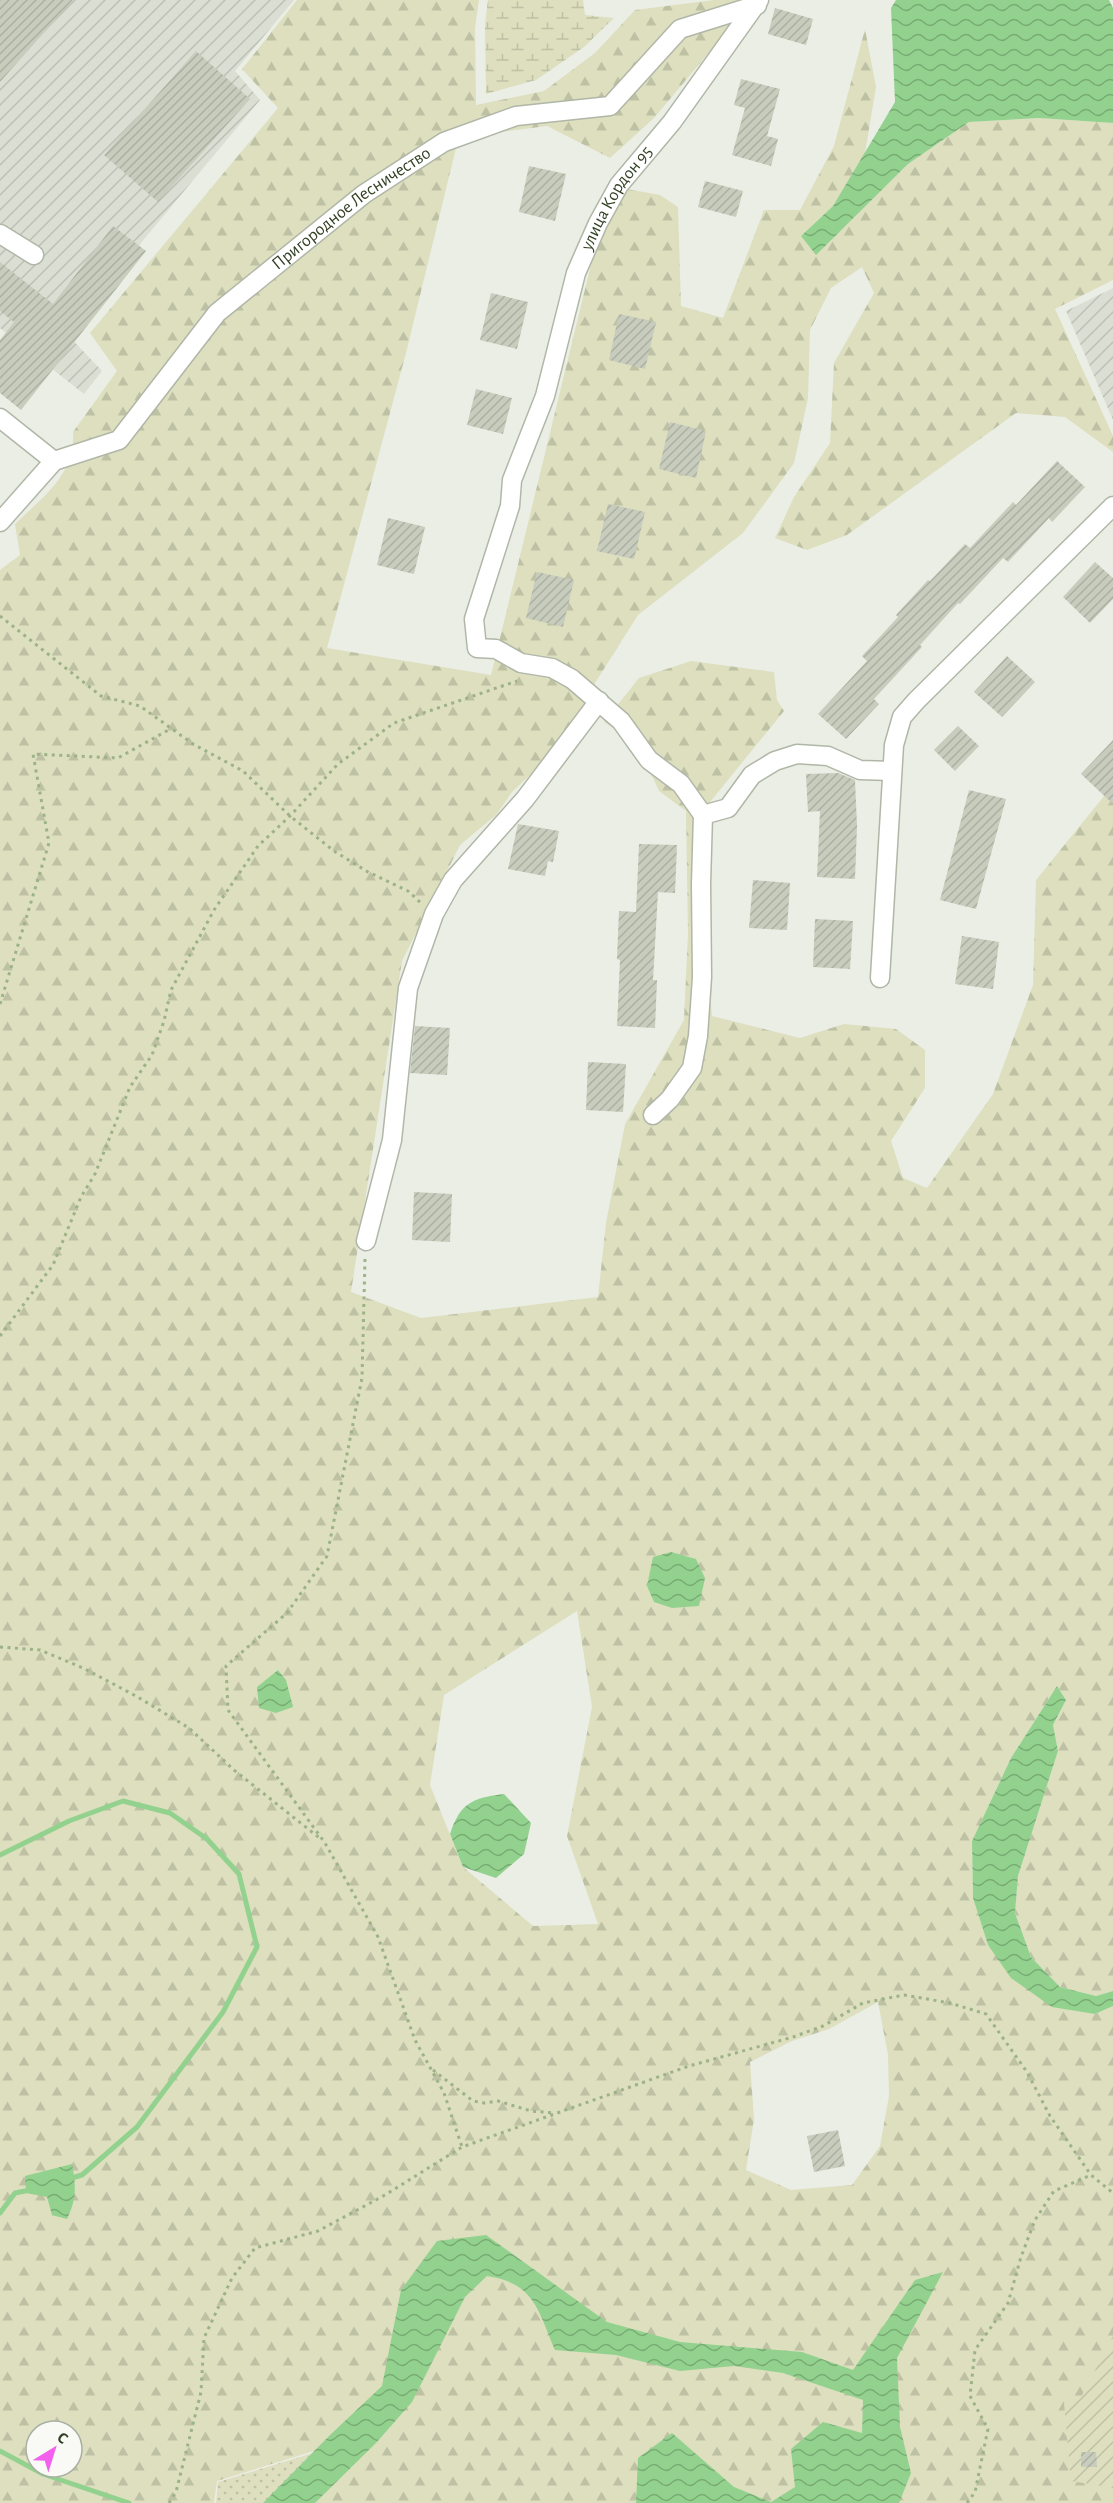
<svg xmlns="http://www.w3.org/2000/svg" width="1113" height="2503" font-family="'Alegreya Sans',sans-serif">
	<defs>
		<pattern id="industrial-furrows" width="10" height="10" patternUnits="userSpaceOnUse" patternTransform="scale(1.5)"><rect width="10" height="10" fill="#dbded3"/><path d="M-1 1l2-2M0 10L10 0M9 11l2-2" fill="none" stroke="#bcc0b5"/></pattern>
		<pattern id="grass-dots" width="8" height="8" patternUnits="userSpaceOnUse" patternTransform="scale(1.5)"><rect width="8" height="8" fill="#dddfbf"/><path d="M2 2h.1M6 6h.1" fill="none" stroke="#bec1a4" stroke-width="1.8" stroke-linecap="round"/></pattern>
		<pattern id="forest-firs" width="22" height="20" patternUnits="userSpaceOnUse" patternTransform="scale(1.5)"><rect width="22" height="20" fill="#dddfbf"/><path d="M5 1l3.5 6h-7zM16 11l3.5 6h-7z" fill="#bec1a4"/></pattern>
		<pattern id="wetland-marsh" width="20" height="14" patternUnits="userSpaceOnUse" patternTransform="scale(1.5)"><rect width="20" height="14" fill="#dddfbf"/><path d="M1 5h8M5 5V1M11 12h8M15 12V8" fill="none" stroke="#bec1a4"/></pattern>
		<pattern id="garden-furrows" width="10" height="10" patternUnits="userSpaceOnUse" patternTransform="scale(1.5)"><rect width="10" height="10" fill="#dddfbf"/><path d="M-1 1l2-2M0 10L10 0M9 11l2-2" fill="none" stroke="#bec1a4"/></pattern>
		<pattern id="water-waves" width="16" height="10" patternUnits="userSpaceOnUse" patternTransform="scale(1.5)"><rect width="16" height="10" fill="#92d28e"/><path d="M0 5q4-4 8 0t8 0" fill="none" stroke="#78ac74"/></pattern>
		<pattern id="building-hatch" width="6" height="6" patternUnits="userSpaceOnUse" patternTransform="scale(1.5)"><rect width="6" height="6" fill="#c7ccbd"/><path d="M-1 1l2-2M0 6l6-6M5 7l2-2" fill="none" stroke="#abb0a2"/></pattern>
	</defs>
	<rect width="100%" height="100%" fill="#ebeee5"/>
	<!-- industrial -->
	<g fill="url(#industrial-furrows)">
		<polygon points="0,0 294,0 235,71 260,100 66,333 102,371 84,394 0,328"/>
		<polygon points="1113,288 1113,420 1066,311"/>
	</g>
	<!-- grass -->
	<polygon fill="url(#grass-dots)" points="313,2453 312,2503 216,2503 218,2482"/>
	<!-- forest -->
	<path fill="url(#forest-firs)" fill-rule="evenodd" d="M297 0H479L475 28 476 105 544 91 595 53 635 10 714 0H751L748 6 654 118 610 158 547 126 476 135 456 148 406 353 327 648 491 675 597 240 627 189 660 195 678 207 681 306 723 318 764 210H800L834 146 865 29 876 87 864 159 833 206 801 236 816 254 908 164 969 122 1039 118 1113 123V280L1055 309 1113 436V452L1065 417 1016 413 847 535 807 550 775 538 794 497 830 443 834 363 874 293 862 267 831 288 810 330 808 398 794 463 743 533 638 615 595 683 588 720 512 792 496 815 460 845 402 961 351 1292 421 1318 598 1297 606 1223 625 1124 684 1020 688 933 686 811 659 791 636 742 604 722 639 678 691 661 774 672 777 700 784 711 706 807 701 906 712 1016 800 1038 844 1024 896 1029 925 1050V1088L891 1141 903 1178 927 1188 993 1094 1033 985 1036 880 1113 785V1991L1096 1996 1060 1987 1031 1957 1015 1913 1018 1876 1058 1751 1053 1725 1066 1700 1057 1686 1011 1758 972 1841 973 1898 988 1945 1095 2014 1113 2006V2503H313L314 2451 217 2481 214 2503H0V570L20 555 15 524C43 497 76 474 73 432L117 371 90 333 278 108 242 69ZM577 1611 592 1707 567 1836 598 1924 533 1926 463 1867 430 1785 444 1695ZM878 2002 888 2055 889 2096 880 2146 852 2185 791 2190 746 2170 754 2119 750 2062 792 2041 829 2029ZM36 2431H72V2467H36Z"/>
	<!-- wetland -->
	<polygon fill="url(#wetland-marsh)" points="488,0 583,0 585,15 614,18 584,47 536,80 486,94 485,25"/>
	<!-- garden -->
	<polygon fill="url(#garden-furrows)" points="1113,2336 1113,2488 1071,2481 1064,2403 1080,2399"/>
	<!-- water -->
	<g fill="url(#water-waves)">
		<polygon points="896,0 1109,0 1113,8 1113,123 1039,118 969,122 908,164 816,255 801,236 833,206 895,102 891,8"/>
		<polygon points="671,1552 696,1559 705,1578 699,1606 672,1608 654,1602 647,1586 653,1557"/>
		<polygon points="278,1670 286,1680 293,1707 276,1713 259,1708 257,1687"/>
		<polygon points="1057,1686 1066,1700 1053,1725 1058,1751 1018,1876 1015,1913 1031,1957 1060,1987 1096,1996 1113,1991 1113,2006 1095,2014 1052,2007 1011,1978 988,1945 973,1898 972,1841 1011,1758"/>
		<path d="M504 1794 531 1823 524 1854 496 1878 463 1867 450 1834C460 1803 472 1798 504 1794Z"/>
		<path d="M72 2164C76 2185 77 2199 67 2219L52 2215 47 2197 26 2193 25 2176Z"/>
		<path d="M486 2235 607 2322 680 2342 802 2352 853 2370 915 2280 943 2272 897 2358 900 2427 911 2473 899 2503H636L638 2458 672 2433 734 2487 771 2502 795 2487 791 2449 823 2422 862 2433 863 2400 783 2373 734 2366 680 2371 616 2355 555 2350C538 2311 535 2283 487 2276L465 2297 412 2402 376 2443 315 2503H263L330 2435 382 2386 401 2290 437 2241Z"/>
	</g>
	<g fill="none" stroke-linecap="round" stroke-linejoin="round">
		<!-- stream -->
		<g stroke="#92d28e" stroke-width="5">
			<polyline points="0,1855 69,1821 123,1801 170,1813 207,1839 239,1874 257,1947 223,2012 137,2127 82,2175 68,2179"/>
			<polyline points="0,2213 15,2193 30,2190"/>
			<polyline points="0,2451 43,2474 129,2503"/>
		</g>
	</g>
	<!-- building -->
	<g fill="url(#building-hatch)">
		<polygon points="0,0 73,0 0,82"/>
		<polygon points="775,8 813,19 806,45 768,34"/>
		<polygon points="196,51 250,99 158,202 104,155"/>
		<polygon points="741,79 780,89 767,136 778,139 771,166 732,155 745,108 734,105"/>
		<polygon points="529,166 566,174 555,221 519,212"/>
		<polygon points="705,181 743,191 736,217 698,207"/>
		<polygon points="113,226 146,251 21,410 0,393 0,340 14,322 0,311 0,262 53,304"/>
		<polygon points="491,293 528,302 517,349 480,340"/>
		<polygon points="619,314 656,322 645,369 609,360"/>
		<polygon points="476,389 512,398 503,434 467,425"/>
		<polygon points="670,422 706,431 696,478 659,469"/>
		<polygon points="1057,461 1085,487 1052,522 1049,518 1008,562 1003,558 960,604 958,603 920,645 922,647 874,699 879,704 846,739 818,714 867,661 862,656 898,617 896,615 928,580 930,581 965,544 970,548 1013,502 1016,505"/>
		<polygon points="608,504 645,512 634,559 597,551"/>
		<polygon points="388,518 425,527 414,574 377,565"/>
		<polygon points="1095,562 1113,578 1113,599 1090,623 1063,597"/>
		<polygon points="537,572 574,580 563,627 526,618"/>
		<polygon points="1007,656 1035,682 1002,717 974,692"/>
		<polygon points="958,726 979,746 955,771 934,750"/>
		<polygon points="1113,740 1113,804 1081,774"/>
		<polygon points="838,773 855,780 857,826 855,879 817,877 820,811 808,812 806,774"/>
		<polygon points="969,790 1006,799 976,909 940,900"/>
		<polygon points="518,824 559,831 553,862 548,861 545,876 508,869"/>
		<polygon points="639,844 677,845 675,893 658,892 653,980 657,980 655,1028 617,1026 620,960 617,959 619,911 636,912"/>
		<polygon points="753,880 790,883 787,930 749,928"/>
		<polygon points="815,919 853,921 850,969 813,967"/>
		<polygon points="962,936 999,942 993,989 955,984"/>
		<polygon points="415,1026 450,1028 447,1075 410,1073"/>
		<polygon points="588,1062 626,1064 623,1112 586,1110"/>
		<polygon points="414,1192 452,1194 450,1242 412,1240"/>
		<polygon points="838,2130 845,2166 814,2172 807,2136"/>
		<polygon points="1081,2452 1096,2452 1097,2467 1081,2467"/>
	</g>
	<g fill="none" stroke-linecap="round" stroke-linejoin="round">
		<!-- minor casing -->
		<g stroke="#b0b7a7" stroke-width="21">
			<g id="minor">
				<polyline points="0,234 34,255"/>
				<polyline points="0,418 54,461"/>
				<path id="s1" d="M54 461 119 440 217 313 364 194 444 142 516 116 610 106 680 29 757 5"/>
				<polyline points="0,522 54,461"/>
				<polyline points="703,815 728,808 752,775 775,761 797,754 828,756 860,770 892,771"/>
				<polyline points="880,978 894,745 902,717 916,701 1113,506"/>
				<path id="s2" d="M653 1115 670 1099 692 1068 698 1036 702 977 701 884 703 815 681 784 649 760 621 721 572 679 552 668 521 663 496 649 477 648 474 619 510 506 512 480 545 396 576 273 598 223 619 185 672 122 759 0"/>
				<polyline points="366,1241 392,1140 408,988 434,914 453,880 525,799 599,701"/>
			</g>
		</g>
		<!-- path -->
		<g stroke="#9db286" stroke-width="3" stroke-dasharray="3 4.5" stroke-linecap="butt">
			<polyline points="0,616 101,696 140,706 193,744 243,771 290,816 334,851 368,872 408,891 421,903"/>
			<polyline points="0,1004 49,843 33,754 118,758 172,728"/>
			<polyline points="365,1259 362,1378 327,1556 287,1613 226,1666 228,1710 325,1843 378,1937 415,2040 444,2093 462,2147"/>
			<polyline points="0,1336 53,1265 81,1197 95,1174 130,1087 152,1055 164,1021 171,990 214,910 258,846 290,816 338,764 394,723 517,681"/>
			<polyline points="0,1647 40,1650 83,1668 136,1696 189,1728 234,1770 322,1840"/>
			<polyline points="433,2070 473,2101 484,2103 498,2101 531,2111 555,2113"/>
			<polyline points="169,2503 176,2492 201,2392 204,2338 232,2278 255,2248 318,2231 385,2195 462,2147 689,2066 793,2037 823,2026 863,2003 904,1995 950,2003 986,2014 1027,2072 1050,2116 1091,2175 1113,2193"/>
			<polyline points="967,2503 975,2492 988,2429 970,2396 975,2350 1008,2303 1021,2257 1035,2220 1054,2191 1091,2175"/>
		</g>
		<!-- minor -->
		<use href="#minor" stroke="#fff" stroke-width="18"/>
	</g>
	<g text-anchor="middle" dominant-baseline="central" stroke-width="6" stroke-linejoin="round" paint-order="stroke">
		<!-- street labels -->
		<g font-size="18" fill="#324124" stroke="#f9faf6">
			<text stroke="none"><textPath href="#s2" startOffset="1084">улица Кордон 95</textPath></text>
			<text stroke="none"><textPath href="#s1" startOffset="399">Пригородное Лесничество</textPath></text>
		</g>
	</g>
	<!-- north arrow -->
	<g transform="translate(54 2449) rotate(38)"><circle r="28" fill="#f9faf6" stroke="#a9b0a2" stroke-width="1.5"/>
	<path d="M0-4.5L10 22L0 15L-10 22Z" fill="#f260ed"/>
	<text y="-9" font-size="16" font-weight="bold" text-anchor="middle" fill="#324124">С</text>
	</g>
</svg>
